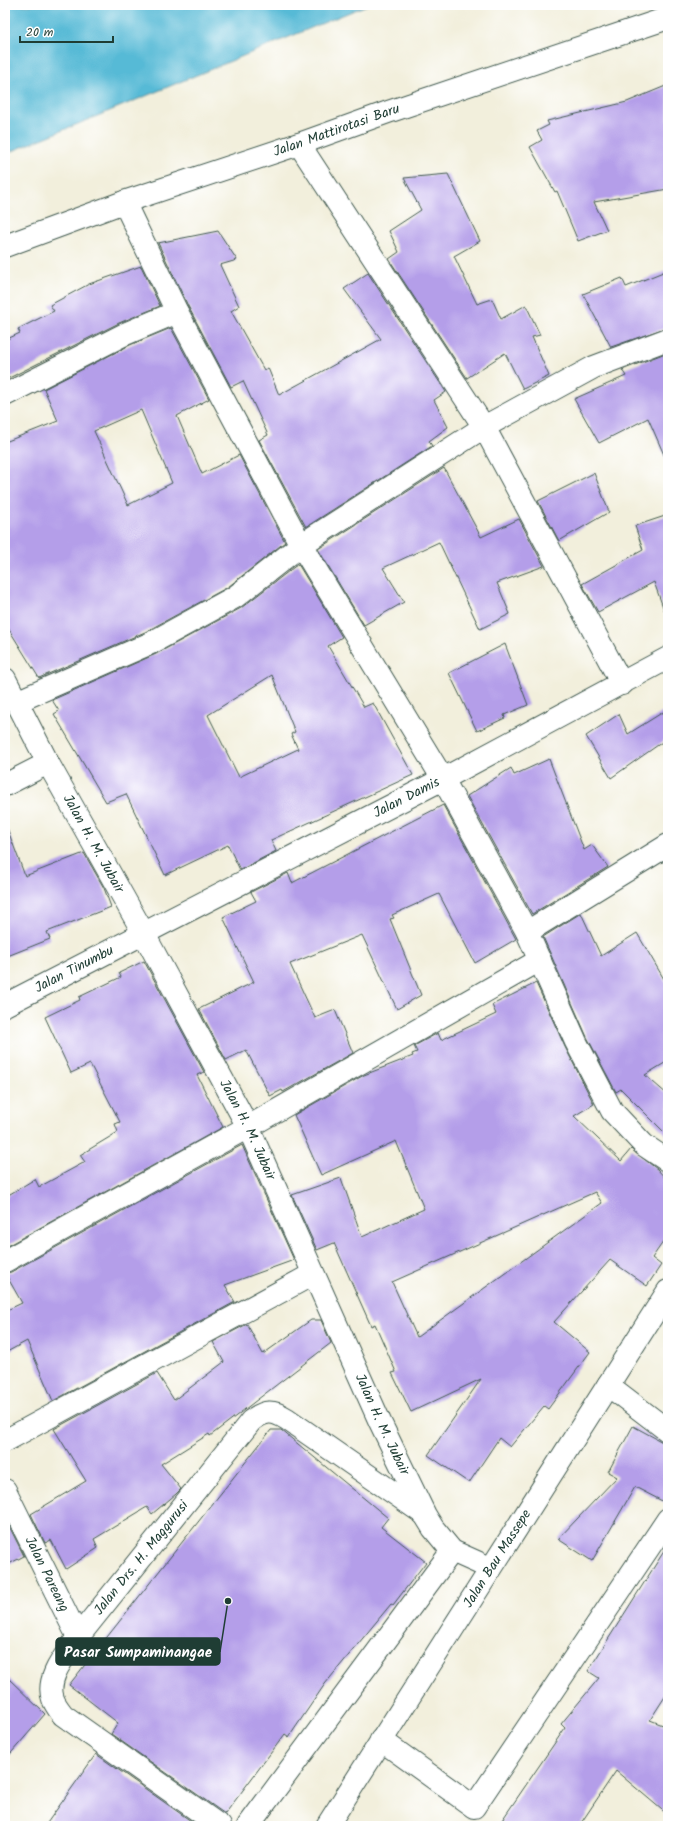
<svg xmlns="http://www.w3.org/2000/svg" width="673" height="1831" font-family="Kalam,sans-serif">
	<rect width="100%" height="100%" fill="#fff"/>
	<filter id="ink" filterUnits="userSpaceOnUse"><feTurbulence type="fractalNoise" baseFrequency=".025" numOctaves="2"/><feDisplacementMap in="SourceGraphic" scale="8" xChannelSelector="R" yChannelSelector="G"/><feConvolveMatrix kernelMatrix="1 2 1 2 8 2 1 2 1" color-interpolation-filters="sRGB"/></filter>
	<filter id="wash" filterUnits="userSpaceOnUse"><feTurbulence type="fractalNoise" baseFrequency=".012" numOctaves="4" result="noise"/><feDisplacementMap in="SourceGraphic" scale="16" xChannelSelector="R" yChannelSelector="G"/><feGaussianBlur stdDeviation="0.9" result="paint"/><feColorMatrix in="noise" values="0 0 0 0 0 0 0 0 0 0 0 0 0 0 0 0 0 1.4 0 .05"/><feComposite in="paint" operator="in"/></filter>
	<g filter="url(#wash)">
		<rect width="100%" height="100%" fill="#f2efdc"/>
		<!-- water -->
		<polygon fill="#57bad6" stroke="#3b7c85" points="5,5 367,5 5,154"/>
		<g id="blocks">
			<!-- building -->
			<g fill="#b49ee9" fill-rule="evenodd">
				<polygon points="668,85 668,189 594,202 607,230 578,241 557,191 555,192 530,147 542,140 537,131 549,125 547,121 627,102"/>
				<polygon points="448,174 480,241 454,256 477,304 492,299 501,319 526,305 540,335 532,337 549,376 523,389 505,353 467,378 389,259 399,252 389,231 421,210 404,178"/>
				<polygon points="218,231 237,260 220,265 239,306 231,311 264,370 268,368 279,395 381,339 344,289 368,273 446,392 434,400 448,427 429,441 432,446 306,527 259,440 268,435 243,381 231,387 188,306 158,243"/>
				<polygon points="141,266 160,306 119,323 5,380 5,340 20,333 18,329 54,311 50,305 89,284"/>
				<polygon points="668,270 668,327 611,347 583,294 622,278 626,287"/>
				<path d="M171 328 209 399 177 416 202 474 239 455 285 542 228 587 145 632 39 678 5 623V442L58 421 44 389 130 345ZM141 410 172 483 128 505 94 431Z"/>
				<polygon points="668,352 668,464 648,418 599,443 574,399 626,376 622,370"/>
				<polygon points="444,468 481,537 519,519 544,566 497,583 510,614 480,629 439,542 383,568 404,602 364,625 318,549"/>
				<polygon points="594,473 609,512 559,541 538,501"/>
				<polygon points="668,515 668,609 664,610 654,582 598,612 582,584 643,550 635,526"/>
				<path d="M298 564 342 637 328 646 364 707 373 703 413 775 271 840 276 851 240 870 228 845 165 875 126 794 106 802 54 714 59 711 52 700 156 654 241 608ZM272 675 295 732 291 734 298 749 239 777 208 715Z"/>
				<polygon points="505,644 528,705 504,715 505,718 477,731 449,673"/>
				<polygon points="668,709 668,738 611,778 586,736 619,714 628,734"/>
				<polygon points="549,759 584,850 592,845 608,867 532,914 467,796 511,768 514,775"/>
				<polygon points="443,805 516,939 475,963 439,894 392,915 394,918 390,919 421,995 397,1009 362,935 290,964 315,1018 335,1010 353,1053 283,1092 282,1090 270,1096 246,1050 226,1060 199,1009 254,982 223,917 256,901 251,892 288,873 292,883"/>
				<polygon points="7,828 25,876 84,853 104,888 111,907 47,932 50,939 5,957 5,829"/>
				<polygon points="581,913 601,956 637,933 668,986 668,1061 645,1075 668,1095 668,1136 621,1089 616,1092 587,1037 543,937"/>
				<polygon points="144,961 204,1072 197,1075 223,1127 5,1247 5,1197 35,1179 39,1187 85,1162 80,1155 118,1132 115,1124 120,1122 90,1064 71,1073 45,1017 80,1000 79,997 121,977 119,973"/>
				<path d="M536 983 565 1047 594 1104 574 1116 621 1161 631 1149 657 1169 668 1181V1235L652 1258 661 1265 647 1286 610 1260 554 1322 590 1352 548 1409 544 1406 510 1447 499 1438 469 1483 428 1455 481 1379 411 1412 392 1373 396 1372 375 1324 371 1326 334 1243 317 1250 292 1195 341 1178 362 1237 424 1209 396 1141 321 1175 294 1115 364 1075 413 1056 412 1054 417 1052 414 1046 438 1033 441 1040 496 1014 492 1005ZM595 1192 602 1203 417 1337 392 1282Z"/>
				<polygon points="242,1145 294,1260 225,1285 235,1302 53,1401 27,1341 5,1353 5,1311 22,1303 5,1273 11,1272"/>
				<polygon points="311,1320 321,1320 331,1343 210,1436 209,1434 161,1464 181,1489 176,1494 152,1514 147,1507 94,1539 98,1548 66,1569 51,1540 45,1543 31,1514 86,1481 54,1429 157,1373 174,1400 224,1362 213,1342 247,1324 263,1354"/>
				<polygon points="633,1426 668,1445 668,1504 635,1487 592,1561 558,1539 617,1477 608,1472"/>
				<polygon points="271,1430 281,1430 388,1518 381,1527 426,1562 393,1605 391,1604 325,1684 289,1737 285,1734 225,1814 111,1734 118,1723 69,1685"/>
				<polygon points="9,1526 24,1556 5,1566 5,1529"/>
				<polygon points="668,1545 668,1692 650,1720 668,1727 668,1815 616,1771 579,1826 498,1826 565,1728 561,1724 599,1678 588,1671"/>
				<polygon points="5,1675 45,1714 5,1760"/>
				<polygon points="96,1754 198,1826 45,1826"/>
			</g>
		</g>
	</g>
	<g filter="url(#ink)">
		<use href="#blocks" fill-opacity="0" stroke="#3f584d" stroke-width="1"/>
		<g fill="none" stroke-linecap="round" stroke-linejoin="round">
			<!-- minor casing -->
			<g stroke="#3f584d" stroke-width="24">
				<g id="minor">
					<polyline points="299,144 484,427 622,684"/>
					<polyline points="124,202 177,312 301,545 443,779 527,932 576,1042 612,1111 644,1145 668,1161"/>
					<path id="s1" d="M5 246 124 202 299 144 388 112 668 18"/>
					<polyline points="5,395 125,334 177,312"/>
					<path id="s2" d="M5 679 48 763 144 934 248 1127 380 1422 425 1515 433 1528 452 1551 490 1568"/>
					<polyline points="16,702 151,643 235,597 301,545 484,427 594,367 668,339"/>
					<polyline points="5,785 48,763"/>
					<polyline points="527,932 668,845"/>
					<path id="s3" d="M5 1005 443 779 668 658"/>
					<polyline points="5,1261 248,1127 540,960"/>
					<polyline points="608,1385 668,1431"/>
					<polyline points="5,1441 313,1274"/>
					<path id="s4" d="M5 1490 78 1637"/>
					<polyline points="381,1740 474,1807 668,1519"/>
					<path id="s5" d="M220 1826 63 1715C60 1711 55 1705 53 1699 45 1677 67 1654 78 1637L251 1421C265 1410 273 1410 287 1419L424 1514"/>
					<polyline points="248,1826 452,1551"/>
				</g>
			</g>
			<!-- highway casing -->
			<g stroke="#3f584d" stroke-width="24">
				<g id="highway">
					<path id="s6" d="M327 1826 668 1291"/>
				</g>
			</g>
			<!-- minor -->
			<use href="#minor" stroke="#fff" stroke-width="22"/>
			<!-- highway -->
			<use href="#highway" stroke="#fff" stroke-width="22"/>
		</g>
	</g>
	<g text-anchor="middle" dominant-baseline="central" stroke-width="3.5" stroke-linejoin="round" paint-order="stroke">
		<!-- street labels -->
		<g font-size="14" fill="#1f3d34" stroke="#fff">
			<text stroke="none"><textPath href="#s1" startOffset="351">Jalan Mattirotasi Baru</textPath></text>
			<text stroke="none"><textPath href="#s3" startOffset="452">Jalan Damis</textPath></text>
			<text stroke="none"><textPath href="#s2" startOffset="187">Jalan H. M. Jubair</textPath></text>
			<text stroke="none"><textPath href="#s3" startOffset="78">Jalan Tinumbu</textPath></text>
			<text stroke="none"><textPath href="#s2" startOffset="512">Jalan H. M. Jubair</textPath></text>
			<text stroke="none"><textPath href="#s2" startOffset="836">Jalan H. M. Jubair</textPath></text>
			<text stroke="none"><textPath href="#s5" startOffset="382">Jalan Drs. H. Maggurusi</textPath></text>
			<text stroke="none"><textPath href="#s6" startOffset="317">Jalan Bau Massepe</textPath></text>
			<text stroke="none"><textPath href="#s4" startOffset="94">Jalan Pareang</textPath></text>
		</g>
	</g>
	<!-- callouts -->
	<path fill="none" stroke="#1f3d34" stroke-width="1.5" d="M228 1601L220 1652"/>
	<circle fill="#1f3d34" stroke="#fff" stroke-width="1.5" cx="228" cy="1601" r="4"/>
	<rect fill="#1f3d34" stroke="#1f3d34" stroke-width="1.5" x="56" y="1638" width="164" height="27" rx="4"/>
	<g font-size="15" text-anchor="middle" font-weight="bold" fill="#fff">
		<text x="138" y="1657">Pasar Sumpaminangae</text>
	</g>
	<!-- margin -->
	<rect width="673" height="1831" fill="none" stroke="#fff" stroke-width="20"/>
	<!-- scale -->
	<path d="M20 36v6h93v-6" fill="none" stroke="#1f3d34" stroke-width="2"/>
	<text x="26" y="36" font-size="12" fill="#1f3d34" stroke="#ffffff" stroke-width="3" paint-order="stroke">20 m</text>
</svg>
